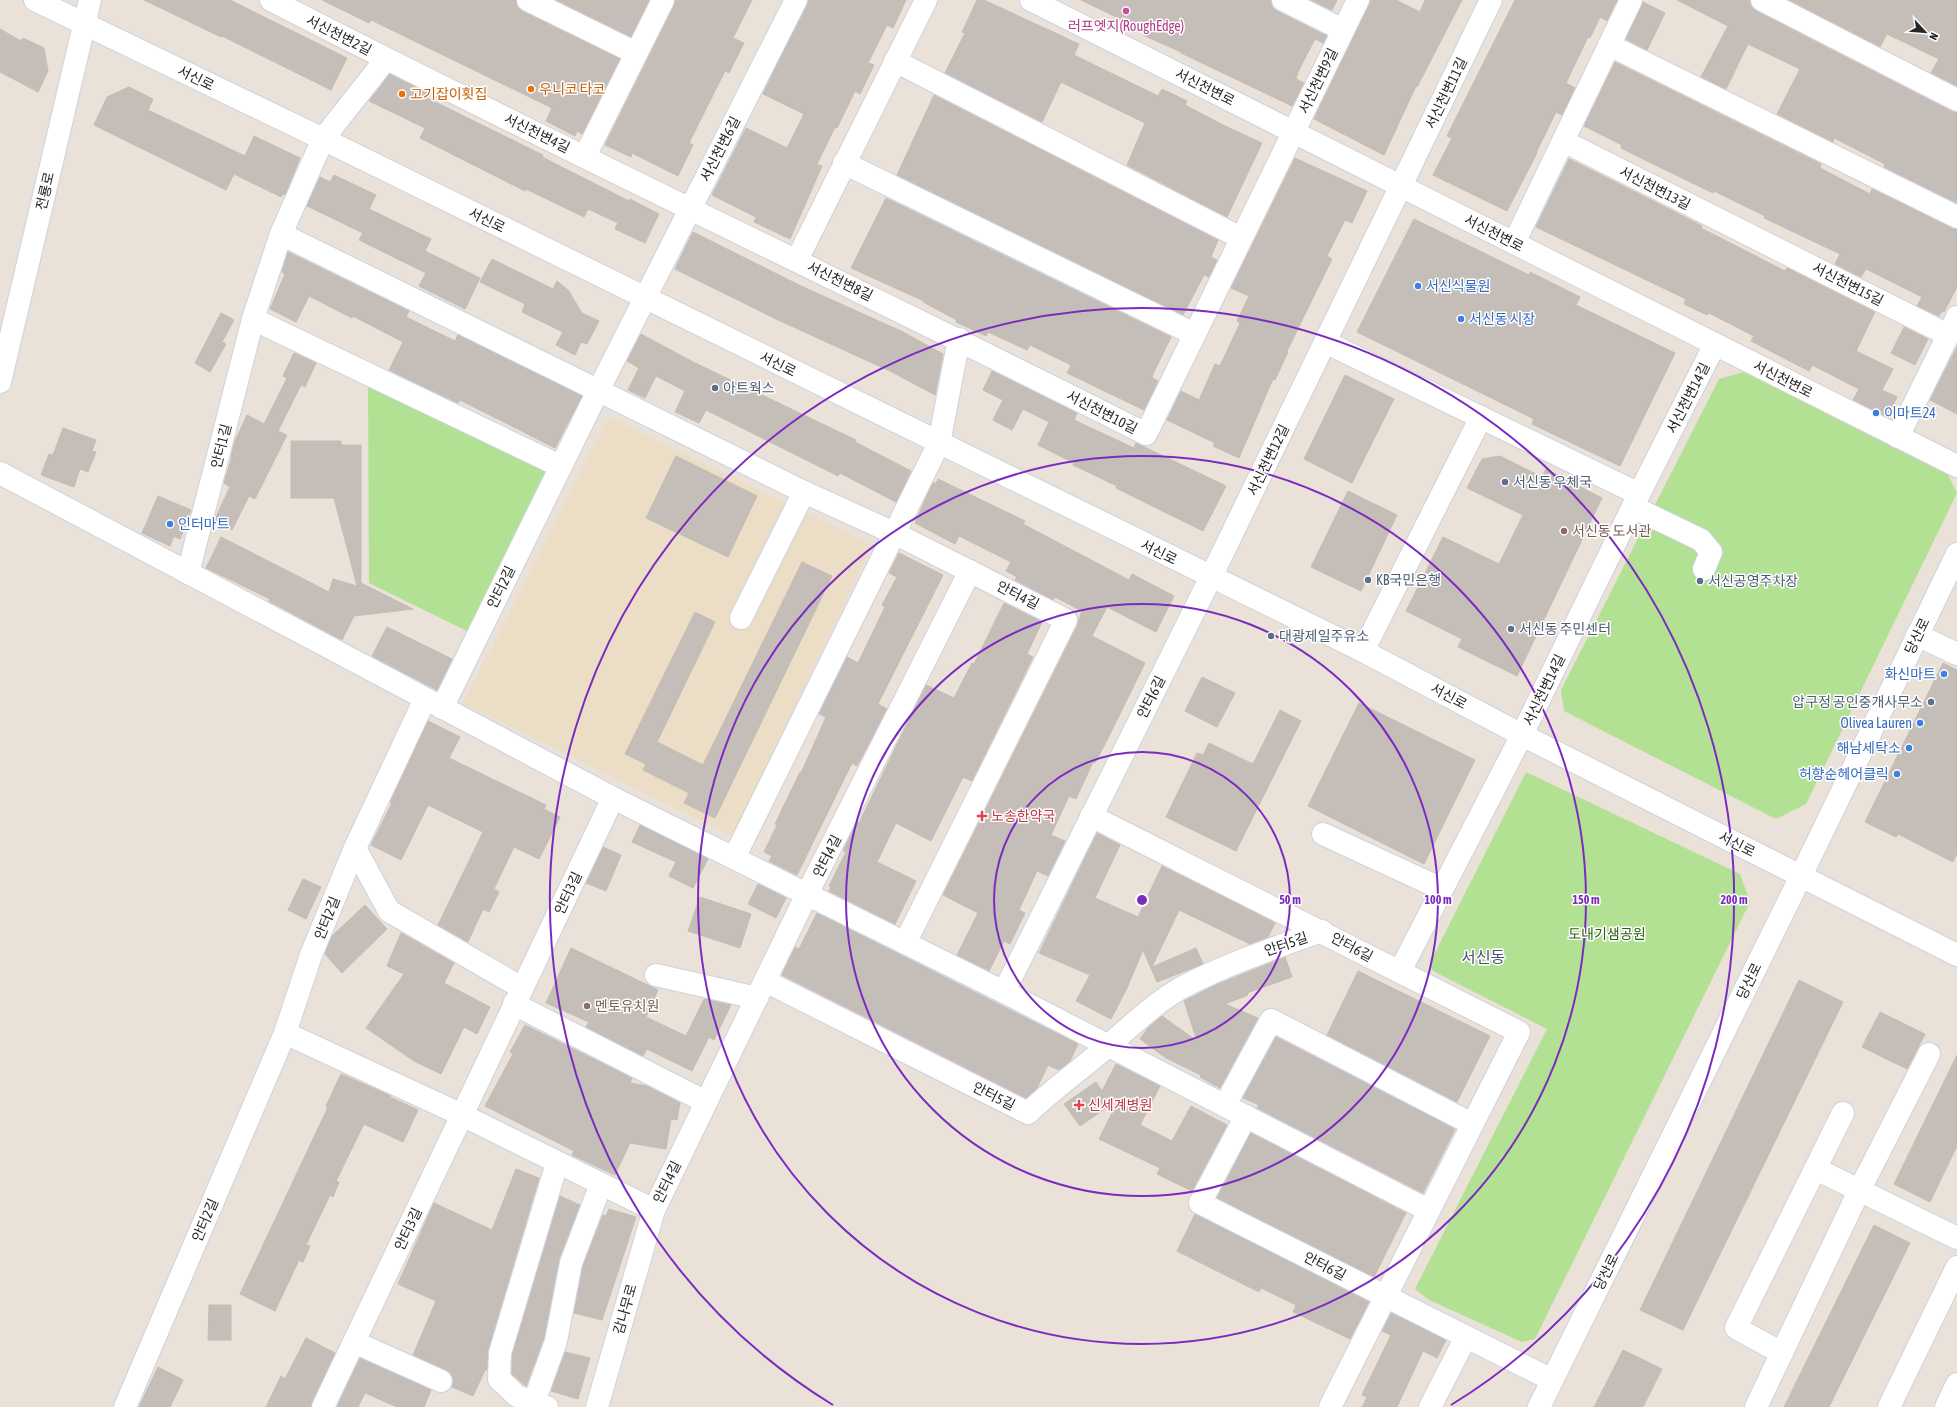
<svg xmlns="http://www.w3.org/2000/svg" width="1957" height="1407" font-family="'Asap Condensed','Noto Sans KR',sans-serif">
	<rect width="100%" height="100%" fill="#eae1d8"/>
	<!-- education -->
	<polygon fill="#ecddc6" points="609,417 872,545 733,836 463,703"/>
	<!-- green -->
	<g fill="#b2e193">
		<polygon points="1744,372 1948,475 1957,493 1806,804 1776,819 1564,711 1561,690 1719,379"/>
		<polygon points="368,385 545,471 546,477 467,631 369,583"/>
		<polygon points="1526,772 1740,874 1750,902 1535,1339 1522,1342 1429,1300 1415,1289 1547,1029 1433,971 1430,963"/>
	</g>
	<!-- building -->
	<g fill="#c5beb8" stroke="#c4bdb2">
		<polygon points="144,0 230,0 347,58 331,90 222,36 221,37"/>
		<polygon points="322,0 516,0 517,7 522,11 620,59 582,134 577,131 575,136 546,121 552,108 371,20 369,23"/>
		<polygon points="556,0 649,0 631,37"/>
		<polygon points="675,0 752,0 733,38 744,43 729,73 725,71 689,143 693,145 678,176 632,153 631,157 605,145 674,6"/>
		<polygon points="808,0 906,0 893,28 887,25 868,63 874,65 860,94 855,91 837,128 835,127 817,164 822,166 790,239 754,222 756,217 712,195 746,128 787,148 804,114 763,94"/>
		<polygon points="977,0 984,0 1079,44 1074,55 1158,96 1162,89 1187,101 1185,105 1225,126 1262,143 1227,217 1127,165 1145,123 1061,82 1042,122 945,73 965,33 962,32"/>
		<polygon points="1081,0 1271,0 1272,7 1277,11 1327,36 1323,43 1315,39 1298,72 1296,79 1304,83 1292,106 1181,53 1181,52 1143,35 1145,31"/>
		<polygon points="1311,0 1337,0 1332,10"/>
		<polygon points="1371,0 1396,0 1420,12 1425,0 1462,0 1417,87 1416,86 1384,155 1314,119"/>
		<polygon points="1515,0 1617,0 1607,21 1600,17 1590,38 1588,37 1566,83 1575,88 1562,115 1556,112 1536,153 1537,153 1507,211 1433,175 1452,138 1447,136"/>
		<polygon points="1677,0 1750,0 1751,6 1756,11 1951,111 1957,112 1957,203 1884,167 1885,164 1834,138 1833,142 1777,114 1800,69 1748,44 1726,89 1701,77 1728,26"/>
		<polygon points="1789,0 1957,0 1957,86 1931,73 1939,59 1887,34 1880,47"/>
		<polygon points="1643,2 1665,13 1647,50 1626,39"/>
		<polygon points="0,29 21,41 23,38 44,48 48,71 38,92 0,72"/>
		<polygon points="1615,62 1821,164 1820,168 1870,194 1872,189 1957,229 1957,287 1944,312 1942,311 1939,316 1917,306 1922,297 1866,269 1861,277 1835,264 1840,254 1764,218 1765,216 1714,191 1713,193 1645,160 1621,148 1622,145 1584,126"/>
		<polygon points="390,74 429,94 427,98 543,155 542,157 629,201 630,199 659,214 645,243 615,229 618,223 588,209 584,217 526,189 525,191 420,138 425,128 369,101"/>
		<polygon points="129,87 153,99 148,110 245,156 254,136 300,158 285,195 283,194 281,197 234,174 226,190 94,125 107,97"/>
		<polygon points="934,95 1218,240 1211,257 1217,260 1209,277 1204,275 1183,315 897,175"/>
		<polygon points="1295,158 1367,191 1352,223 1345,220 1327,256 1332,259 1287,351 1288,352 1275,380 1273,379 1239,458 1213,446 1215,443 1167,420 1181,391 1199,400 1215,364 1220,366 1240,323 1237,321 1249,296 1231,288"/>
		<polygon points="1569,159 1667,208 1702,226 1701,228 1748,252 1785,271 1787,268 1875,312 1856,351 1893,369 1882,390 1897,397 1888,417 1853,400 1859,389 1812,365 1809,371 1751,341 1754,336 1709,313 1707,315 1684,304 1686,299 1536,227"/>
		<polygon points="334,175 376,195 369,209 431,239 425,251 480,278 465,309 419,286 426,273 359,240 363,233 307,206 320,177 330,182"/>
		<polygon points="886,198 1171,337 1153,374 1152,378 1158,381 1144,410 1067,373 1071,365 1030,345 1027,350 988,332 986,336 956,322 957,320 923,302 924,301 851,268"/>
		<polygon points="1414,219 1529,275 1530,272 1580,297 1576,305 1675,353 1620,466 1532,424 1534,419 1357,332"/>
		<polygon points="693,232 801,286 903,332 943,354 935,395 890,371 776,319 675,269"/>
		<polygon points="288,252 409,311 406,317 455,341 458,335 582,396 555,448 460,400 458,403 389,370 403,342 353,316 352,318 309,296 296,322 270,309 285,274 282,272"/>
		<polygon points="492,259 553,289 557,281 568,290 582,313 599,321 587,344 581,342 575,355 556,345 563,332 522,312 525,304 480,282"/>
		<polygon points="221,313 234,320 222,342 226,344 210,372 195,363"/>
		<polygon points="1904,327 1928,339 1915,365 1891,353"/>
		<polygon points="641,334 693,362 856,440 855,442 911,471 896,502 840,473 838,476 706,410 699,423 675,412 685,391 656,376 645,398 628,390 639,368 627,361"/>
		<polygon points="1957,347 1957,414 1930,400"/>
		<polygon points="294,353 316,363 305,387 301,385 278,431 287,435 255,499 249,496 232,530 214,521 230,487 224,483 232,457 231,457 235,441 247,415 264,424 287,378 283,376"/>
		<polygon points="992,371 1077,413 1074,420 1134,448 1136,443 1226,486 1203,531 1116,488 1117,486 1073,465 1074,463 1038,445 1049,422 1023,409 1012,430 993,420 1003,400 983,390"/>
		<polygon points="1345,375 1394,399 1352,483 1304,459"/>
		<polygon points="63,428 96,440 92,451 96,452 88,472 80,469 74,487 41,475 49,454 53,455"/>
		<polygon points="291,441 341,441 341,445 361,445 361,583 413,609 354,616 342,640 269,601 270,599 206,568 221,537 329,592 333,579 357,586 334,498 291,498"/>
		<polygon points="676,456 757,496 728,557 646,518"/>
		<polygon points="1500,456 1542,477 1546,469 1602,498 1517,676 1458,647 1462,639 1406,611 1443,537 1499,564 1523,515 1467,488 1482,459"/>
		<polygon points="938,479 1025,521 1023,524 1129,580 1132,574 1174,596 1156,632 1107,607 1092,636 1145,663 1108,738 1095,763 1093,762 1076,799 1069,796 1051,835 1065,841 1048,876 1037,871 1019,910 1025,913 1010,944 1004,941 989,971 957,955 978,913 943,895 1077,626 1082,611 1055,597 1053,600 1015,580 1017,577 1006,571 1011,562 959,536 955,544 915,523 933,482 936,484"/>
		<polygon points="1348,491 1397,515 1361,591 1311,567"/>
		<polygon points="158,496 191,510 180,539 174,536 170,546 142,533"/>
		<polygon points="899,553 943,575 878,704 887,709 857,766 852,763 797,875 769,861 772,856 764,852 777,825 775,824 800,772 801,773 826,717 819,714 847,657 858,663 885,607 882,605 897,577 889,573"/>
		<polygon points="802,562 832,576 715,818 684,803 689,793 643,770 646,764 625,754 695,612 715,622 657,742 703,765"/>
		<polygon points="1004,603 1042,622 1027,654 1033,657 972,781 963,777 931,841 896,823 893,829 877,862 916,881 895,924 829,891 831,887 829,886 846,852 843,851 857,822 859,823 926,685 954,698 972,663 974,664"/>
		<polygon points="387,627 452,659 437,690 372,656"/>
		<polygon points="1943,663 1957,670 1957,854 1953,862 1898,834 1896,837 1865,822"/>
		<polygon points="1202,677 1235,693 1217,727 1185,711"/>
		<polygon points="1359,703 1475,760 1424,864 1308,806"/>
		<polygon points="1280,710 1301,721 1236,851 1166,817 1197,753 1203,755 1209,743 1253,764"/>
		<polygon points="428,721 460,737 449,758 546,805 544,809 560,817 539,859 514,847 494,889 499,892 489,912 483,909 468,942 438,925 483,832 428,805 401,860 371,845 392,803 390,802"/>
		<polygon points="640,825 708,859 693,888 669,876 676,862 632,842"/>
		<polygon points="1097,833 1120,845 1095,898 1138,917 1162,866 1275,923 1268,937 1250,944 1179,910 1152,967 1196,948 1203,964 1157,982 1143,950 1127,988 1111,1019 1076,1001 1090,975 1039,953"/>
		<polygon points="603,847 621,855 606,891 586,883"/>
		<polygon points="303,879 321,887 306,919 288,910"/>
		<polygon points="758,884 786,898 776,918 748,904"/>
		<polygon points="700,897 751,914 740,948 688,931"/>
		<polygon points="365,905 387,929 342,973 325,954 332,936"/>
		<polygon points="817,913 1078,1044 1070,1061 1059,1070 1048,1065 1037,1088 1026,1098 782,975 795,947 799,949"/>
		<polygon points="401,933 454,963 444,983 490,1007 477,1034 464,1027 441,1074 414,1061 366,1028 404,974 387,966"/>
		<polygon points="571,948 658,990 646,1017 686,1036 704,999 731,1005 714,1040 709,1037 692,1071 647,1049 643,1056 586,1027 589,1022 546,1003"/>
		<polygon points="1285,957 1292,977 1247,993 1248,995 1225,1004 1258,1018 1220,1088 1200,1077 1201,1075 1166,1058 1140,1039 1148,1028 1162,1016 1197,1041 1184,1001 1216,985"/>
		<polygon points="1358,971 1490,1036 1457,1102 1327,1035"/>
		<polygon points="1799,980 1843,1002 1683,1330 1640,1310"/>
		<polygon points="1880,1012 1925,1034 1907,1069 1862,1047"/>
		<polygon points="525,1025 632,1078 630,1083 647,1086 680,1103 677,1120 671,1119 666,1149 630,1143 615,1175 572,1155 574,1151 485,1106 513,1054 510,1052"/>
		<polygon points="1276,1037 1455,1129 1423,1193 1257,1108 1259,1105 1243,1098"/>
		<polygon points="1957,1055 1957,1146 1930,1202 1894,1184"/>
		<polygon points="1116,1064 1160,1086 1140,1125 1172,1141 1191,1106 1227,1125 1192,1191 1157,1174 1160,1168 1099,1139 1119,1099 1080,1126 1064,1104 1096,1082 1102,1091"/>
		<polygon points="341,1074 391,1096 390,1097 418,1110 403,1142 364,1124 336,1181 339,1182 333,1197 330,1195 306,1245 310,1246 303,1262 299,1260 275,1311 240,1294 328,1107 326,1106"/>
		<polygon points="1251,1133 1406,1213 1374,1277 1217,1198"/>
		<polygon points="516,1169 539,1178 488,1350 487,1370 485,1370 473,1396 452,1387 453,1379 451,1374 446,1370 413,1355 436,1301 398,1284 434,1203 492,1230"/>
		<polygon points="560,1196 580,1205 559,1259 544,1338 526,1386 512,1374 512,1355"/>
		<polygon points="609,1209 636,1217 602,1320 574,1313 583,1266 603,1215 606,1216"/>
		<polygon points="1195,1214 1369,1302 1350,1339 1293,1312 1296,1305 1261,1288 1259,1292 1177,1251"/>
		<polygon points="1874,1225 1910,1243 1829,1407 1784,1407"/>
		<polygon points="209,1305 231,1305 231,1340 208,1340"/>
		<polygon points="1391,1313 1446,1340 1437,1358 1423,1351 1397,1407 1362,1407 1367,1397 1362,1395 1391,1335 1382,1331"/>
		<polygon points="306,1338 335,1353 311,1407 266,1407 281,1376 285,1379"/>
		<polygon points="1623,1350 1662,1369 1643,1407 1594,1407"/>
		<polygon points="565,1352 590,1358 578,1399 551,1391"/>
		<polygon points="360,1358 431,1390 424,1407 397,1407 365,1393 358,1407 337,1407"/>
		<polygon points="158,1367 183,1380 170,1407 139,1407"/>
	</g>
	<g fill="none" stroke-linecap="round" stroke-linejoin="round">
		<!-- minor casing -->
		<g stroke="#cdd2e0" stroke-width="24">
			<g id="minor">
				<polyline points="35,0 323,139 1363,651 1522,735 1957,955"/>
				<path d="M271 0C560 149 856 287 1146 434L1358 0"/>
				<polyline points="528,0 636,53"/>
				<polyline points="1031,0 1957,466"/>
				<polyline points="1283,0 1343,30"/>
				<polyline points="1762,0 1957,100"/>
				<polyline points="1609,45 1957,217"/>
				<polyline points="895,61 1241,238"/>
				<polyline points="1563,141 1948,335"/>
				<polyline points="585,156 663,0"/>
				<polyline points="844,163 1194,334"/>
				<polyline points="281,234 804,492 894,533 1066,620 905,943"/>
				<polyline points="1514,243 1631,0"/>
				<polyline points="797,260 926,0"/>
				<polyline points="253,319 560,466"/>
				<polyline points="1325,342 1639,494"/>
				<polyline points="0,382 90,0"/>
				<polyline points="1898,437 1957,317"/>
				<polyline points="0,473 613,798 1004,992 1428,1210"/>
				<polyline points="1633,507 1701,540 1711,552 1704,569"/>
				<polyline points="188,573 253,319 281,234 323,139 386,59"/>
				<polyline points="741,618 804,492"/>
				<polyline points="1917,635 1957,654"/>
				<polyline points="1363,651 1481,417"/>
				<polyline points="442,708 598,391 796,0"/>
				<polyline points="1091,816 1519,1032 1330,1407"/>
				<polyline points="1323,834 1442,889"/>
				<polyline points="355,848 389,911 522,988"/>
				<polyline points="734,858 939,443 959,339"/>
				<polyline points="1400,971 1522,735 1639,494 1715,344"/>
				<polyline points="656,975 757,998"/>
				<path d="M765 981 1028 1113C1054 1088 1083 1068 1110 1044 1132 1025 1155 1003 1181 988 1227 964 1274 948 1322 931"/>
				<polyline points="1004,992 1211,577 1491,0"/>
				<polyline points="514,1004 706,1102"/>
				<polyline points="285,1033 462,1115 654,1210"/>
				<polyline points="1225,1105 1271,1020 1472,1124"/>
				<polyline points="1246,1116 1200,1203 1552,1380"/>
				<polyline points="1816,1169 1957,1238"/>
				<polyline points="354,1342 441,1381"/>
				<polyline points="1782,1353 1736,1328 1843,1113"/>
				<polyline points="534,1402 556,1341 571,1263 601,1184"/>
				<polyline points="125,1407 285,1033 311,955 355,848 425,699"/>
				<polyline points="323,1407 613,798"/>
				<polyline points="547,1407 517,1396 499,1379 500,1353 557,1163"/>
				<polyline points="597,1407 654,1210 807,894 970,571"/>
				<polyline points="1430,1407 1466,1337"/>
				<polyline points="1539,1407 1801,876 1957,554"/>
				<polyline points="1756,1407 1859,1191 1929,1054"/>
				<polyline points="1889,1407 1957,1267"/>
				<polyline points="1946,1407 1957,1384"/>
			</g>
		</g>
		<!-- minor -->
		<use href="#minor" stroke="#fff" stroke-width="22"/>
	</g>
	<!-- distance rings -->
	<g fill="none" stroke="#7b2cbf" stroke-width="2">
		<circle cx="1142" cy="900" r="148"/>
		<circle cx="1142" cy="900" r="296"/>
		<circle cx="1142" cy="900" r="444"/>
		<path d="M833 1405A592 592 0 1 1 1451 1405"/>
	</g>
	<!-- markers -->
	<circle fill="#d1479c" stroke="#fff" stroke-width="1.5" cx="1126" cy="11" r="4"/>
	<g fill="#e8710a" stroke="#fff" stroke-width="1.5">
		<circle cx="531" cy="89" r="4"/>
		<circle cx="402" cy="94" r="4"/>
	</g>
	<g fill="#3f7fe0" stroke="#fff" stroke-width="1.5">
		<circle cx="1418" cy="286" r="4"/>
		<circle cx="1461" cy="319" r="4"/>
		<circle cx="1876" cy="413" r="4"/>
		<circle cx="170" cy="524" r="4"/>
		<circle cx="1944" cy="674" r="4"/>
		<circle cx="1920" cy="723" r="4"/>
		<circle cx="1909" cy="748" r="4"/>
		<circle cx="1897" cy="774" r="4"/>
	</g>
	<g fill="#5c6f8a" stroke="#fff" stroke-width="1.5">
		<circle cx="715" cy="388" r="4"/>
		<circle cx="1505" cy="482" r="4"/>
		<circle cx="1368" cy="580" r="4"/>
		<circle cx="1700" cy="581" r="4"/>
		<circle cx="1511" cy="629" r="4"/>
		<circle cx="1271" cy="636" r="4"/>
		<circle cx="1931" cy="702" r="4"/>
	</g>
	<g fill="#8d6e63" stroke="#fff" stroke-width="1.5">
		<circle cx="1564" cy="531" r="4"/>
		<circle cx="587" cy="1006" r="4"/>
	</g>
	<g fill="#e0444e" stroke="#fff" stroke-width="1.5">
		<path d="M980 810h4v4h4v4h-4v4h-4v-4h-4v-4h4z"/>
		<path d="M1077 1099h4v4h4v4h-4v4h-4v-4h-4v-4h4z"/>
	</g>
	<g text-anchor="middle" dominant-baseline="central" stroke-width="3" stroke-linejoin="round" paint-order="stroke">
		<!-- hotel labels -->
		<g font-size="14" fill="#b23c85" stroke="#fff">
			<text x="1126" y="26">러프엣지(RoughEdge)</text>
		</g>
		<!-- street labels -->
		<g font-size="14" fill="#272727" stroke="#fff">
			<text transform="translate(339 35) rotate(27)">서신천변2길</text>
			<text transform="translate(196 78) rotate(26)">서신로</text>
			<text transform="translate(1318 81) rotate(-64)">서신천변9길</text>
			<text transform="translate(1205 87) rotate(27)">서신천변로</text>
			<text transform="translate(1446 93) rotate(-64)">서신천변11길</text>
			<text transform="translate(537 133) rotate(26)">서신천변4길</text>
			<text transform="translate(720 149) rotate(-63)">서신천변6길</text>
			<text transform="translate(1655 188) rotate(27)">서신천변13길</text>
			<text transform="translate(45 191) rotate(-77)">전룡로</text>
			<text transform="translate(487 220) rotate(26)">서신로</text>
			<text transform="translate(1494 233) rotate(27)">서신천변로</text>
			<text transform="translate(840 281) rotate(26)">서신천변8길</text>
			<text transform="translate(1848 284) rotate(27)">서신천변15길</text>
			<text transform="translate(778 364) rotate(26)">서신로</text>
			<text transform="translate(1783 379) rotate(27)">서신천변로</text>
			<text transform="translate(1688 398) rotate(-63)">서신천변14길</text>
			<text transform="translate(1102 412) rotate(27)">서신천변10길</text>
			<text transform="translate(221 446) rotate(-76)">안터1길</text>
			<text transform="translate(1268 460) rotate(-64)">서신천변12길</text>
			<text transform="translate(1159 552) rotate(26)">서신로</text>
			<text transform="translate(501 587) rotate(-64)">안터2길</text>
			<text transform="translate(1018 595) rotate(27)">안터4길</text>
			<text transform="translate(1917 636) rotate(-64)">당산로</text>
			<text transform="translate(1544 690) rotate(-64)">서신천변14길</text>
			<text transform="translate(1449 696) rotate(28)">서신로</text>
			<text transform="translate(1151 697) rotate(-63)">안터6길</text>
			<text transform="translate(1737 844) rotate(27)">서신로</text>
			<text transform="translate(827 856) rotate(-63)">안터4길</text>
			<text transform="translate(568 893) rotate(-65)">안터3길</text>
			<text transform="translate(327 918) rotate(-68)">안터2길</text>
			<text transform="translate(1286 944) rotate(-19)">안터5길</text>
			<text transform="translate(1352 947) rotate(28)">안터6길</text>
			<text transform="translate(1749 981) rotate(-64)">당산로</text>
			<text transform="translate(994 1096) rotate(27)">안터5길</text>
			<text transform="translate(667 1182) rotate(-64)">안터4길</text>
			<text transform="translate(205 1220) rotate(-67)">안터2길</text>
			<text transform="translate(408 1229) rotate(-65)">안터3길</text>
			<text transform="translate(1325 1266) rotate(27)">안터6길</text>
			<text transform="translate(1606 1272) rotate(-64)">당산로</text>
			<text transform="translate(625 1309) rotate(-74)">감나무로</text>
		</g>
		<!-- food labels -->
		<g font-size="14" fill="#c56008" stroke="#fff" text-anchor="start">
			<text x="539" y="89">우니코 타코</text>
			<text x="410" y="94">고기잡이횟집</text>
		</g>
		<!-- shop labels -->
		<g font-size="14" fill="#366cbe" stroke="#fff" text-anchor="start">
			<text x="1426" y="286">서신식물원</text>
			<text x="1469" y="319">서신동 시장</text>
			<text x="1884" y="413">이마트24</text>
			<text x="178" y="524">인터마트</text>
			<text x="1936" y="674" text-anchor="end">화신마트</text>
			<text x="1912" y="723" text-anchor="end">Olivea Lauren</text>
			<text x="1901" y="748" text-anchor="end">해남세탁소</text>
			<text x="1889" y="774" text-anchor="end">허향순헤어클릭</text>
		</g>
		<!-- service labels -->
		<g font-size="14" fill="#4e5e75" stroke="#fff" text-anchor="start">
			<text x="723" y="388">아트웍스</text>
			<text x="1513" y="482">서신동 우체국</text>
			<text x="1376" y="580">KB국민은행</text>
			<text x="1708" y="581">서신공영주차장</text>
			<text x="1519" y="629">서신동 주민센터</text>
			<text x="1279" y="636">대광제일주유소</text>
			<text x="1923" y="702" text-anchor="end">압구정 공인중개사무소</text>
		</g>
		<!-- education labels -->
		<g font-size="14" fill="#785e54" stroke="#fff" text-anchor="start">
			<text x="1572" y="531">서신동 도서관</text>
			<text x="595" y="1006">멘토유치원</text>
		</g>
		<!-- health labels -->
		<g font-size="14" fill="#be3a42" stroke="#fff" text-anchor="start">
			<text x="991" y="816">노송한약국</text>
			<text x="1088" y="1105">신세계병원</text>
		</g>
		<!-- park labels -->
		<g font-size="14" fill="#2c6119" stroke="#fff">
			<text x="1607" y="934">도내기샘공원</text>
		</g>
		<!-- quarter labels -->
		<g font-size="16" fill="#485376" stroke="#fff">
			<text x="1483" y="957">서신동</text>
		</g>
	</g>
	<circle cx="1142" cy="900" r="6" fill="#7b2cbf" stroke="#fff" stroke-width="2"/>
	<g font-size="12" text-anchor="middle" font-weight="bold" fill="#7b2cbf" stroke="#fff" stroke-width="3" stroke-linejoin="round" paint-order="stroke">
		<text x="1290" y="904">50 m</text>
		<text x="1438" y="904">100 m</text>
		<text x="1586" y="904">150 m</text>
		<text x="1734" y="904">200 m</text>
	</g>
	<!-- north arrow -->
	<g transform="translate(1925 32) rotate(116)" stroke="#ffffff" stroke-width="3" paint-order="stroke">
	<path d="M0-3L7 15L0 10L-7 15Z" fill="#272727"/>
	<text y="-6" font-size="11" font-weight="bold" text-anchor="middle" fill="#272727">N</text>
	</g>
</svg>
